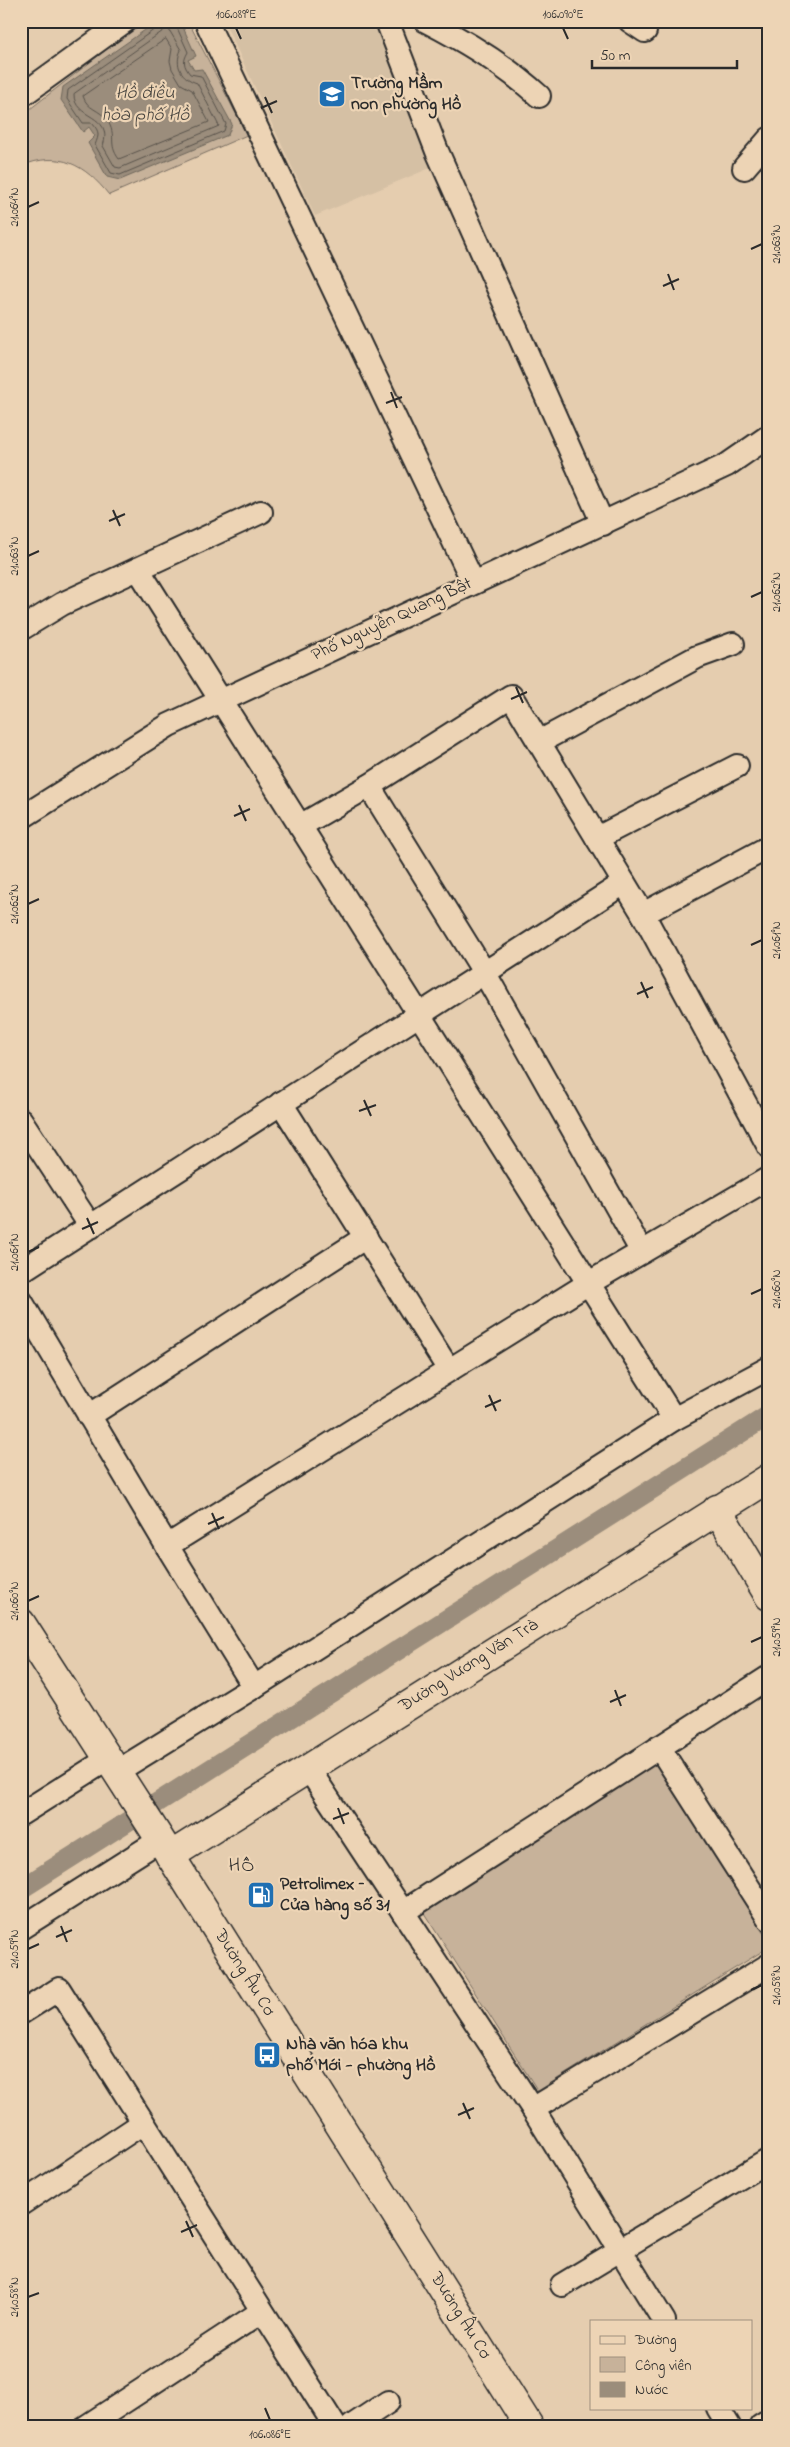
<svg xmlns="http://www.w3.org/2000/svg" width="790" height="2447" font-family="'Indie Flower',sans-serif">
	<rect width="100%" height="100%" fill="#e5cdaf"/>
	<filter id="ink" filterUnits="userSpaceOnUse"><feTurbulence type="fractalNoise" baseFrequency=".02" numOctaves="2"/><feDisplacementMap in="SourceGraphic" scale="10" xChannelSelector="R" yChannelSelector="G"/><feConvolveMatrix kernelMatrix="1 2 1 2 8 2 1 2 1" color-interpolation-filters="sRGB"/></filter>
	<g filter="url(#ink)">
		<!-- built -->
		<polygon fill="#d5c0a4" points="224,21 375,21 435,166 315,216"/>
		<!-- green -->
		<g fill="#c7b29a" stroke="#796e62">
			<path d="M143 21H188L247 135 109 195C85 165 60 150 21 166V116Z"/>
			<polygon points="655,1762 769,1942 769,1947 538,2091 424,1913"/>
		</g>
		<!-- water -->
		<polygon fill="#9b8d7b" stroke="#6e665b" points="158,21 176,21 182,25 196,56 188,60 194,70 202,69 232,124 228,135 120,180 107,177 88,143 95,136 89,127 83,132 61,100 63,87"/>
		<g fill="none" stroke-linecap="round" stroke-linejoin="round">
			<!-- shore -->
			<g stroke="#58524b" stroke-width="1">
				<path d="M160 21 158 27 68 90 67 99 83 123H92C100 132 99 135 95 145L111 173 120 175 224 131 226 124 201 76 190 74C183 65 183 61 188 52L174 21"/>
				<path d="M168 28 181 50C174 65 181 78 197 83L219 126 120 168 115 167 103 146C114 113 73 120 74 94Z"/>
				<path d="M166 39 172 49 170 61 172 69 181 84 192 90 209 122 119 159C107 143 118 137 107 120 100 109 87 110 83 96Z"/>
			</g>
			<!-- canal -->
			<polyline stroke="#9b8d7b" stroke-width="20" points="21,1889 769,1415"/>
			<!-- street casing -->
			<g stroke="#2b2b2b" stroke-width="26">
				<g id="street">
					<polyline points="206,21 473,582"/>
					<polyline points="387,21 437,151 603,524"/>
					<path d="M426 21C467 42 505 65 539 96"/>
					<polyline points="630,21 645,31"/>
					<polyline points="21,96 125,21"/>
					<polyline points="744,168 769,139"/>
					<polyline points="138,569 674,1419"/>
					<polyline points="21,629 62,604 261,512"/>
					<polyline points="539,742 697,657 733,644"/>
					<polyline points="369,786 484,972 642,1252"/>
					<polyline points="21,818 169,725 727,465 769,436"/>
					<polyline points="300,826 369,786 511,696 643,914 769,1147"/>
					<polyline points="597,838 737,766"/>
					<polyline points="643,914 769,847"/>
					<polyline points="281,1103 449,1370"/>
					<polyline points="21,1120 91,1227"/>
					<polyline points="21,1271 624,883"/>
					<polyline points="21,1301 167,1546 254,1687"/>
					<polyline points="89,1416 366,1237"/>
					<polyline points="167,1546 589,1283 769,1178"/>
					<polyline points="659,1747 769,1919"/>
					<polyline points="308,1768 533,2109 664,2321"/>
					<polyline points="116,1772 254,1687 674,1419 769,1368"/>
					<polyline points="21,1814 108,1759"/>
					<polyline points="403,1912 769,1677"/>
					<polyline points="21,1928 160,1840"/>
					<polyline points="21,2013 59,1989 335,2426"/>
					<polyline points="533,2109 769,1965"/>
					<polyline points="21,2204 143,2123"/>
					<polyline points="562,2285 769,2160"/>
					<polyline points="718,2408 729,2426"/>
					<polyline points="87,2426 261,2312"/>
					<polyline points="352,2426 388,2402"/>
					<polyline points="761,2426 769,2421"/>
				</g>
			</g>
			<!-- secondary casing -->
			<g stroke="#2b2b2b" stroke-width="31">
				<g id="secondary">
					<polyline points="717,1509 769,1596"/>
					<polyline points="21,1623 156,1833 529,2426"/>
					<polyline points="170,1856 769,1478"/>
				</g>
			</g>
			<!-- street -->
			<use href="#street" stroke="#edd4b5" stroke-width="22"/>
			<!-- secondary -->
			<use href="#secondary" stroke="#edd4b5" stroke-width="28"/>
		</g>
	</g>
	<!-- ticks -->
	<path fill="none" stroke="#2b2b2b" stroke-width="2" d="M236 28 241 39M563 28 568 39M265 97 272 113M261 108 277 101M28 207 39 202M751 249 762 244M668 274 674 290M663 286 679 279M391 392 397 408M386 403 402 397M113 510 120 526M109 521 125 514M28 556 39 551M751 597 762 592M516 687 523 703M511 699 527 692M239 805 246 821M234 816 250 809M28 904 39 899M751 945 762 940M641 982 648 998M637 994 653 987M364 1100 371 1116M359 1111 376 1105M87 1218 94 1234M82 1229 98 1222M28 1252 39 1247M751 1294 762 1289M489 1395 496 1411M485 1407 501 1400M212 1513 219 1529M208 1524 224 1517M28 1601 39 1596M751 1642 762 1637M615 1690 621 1706M610 1702 626 1695M338 1808 344 1824M333 1819 349 1813M61 1926 67 1942M56 1937 72 1930M28 1949 39 1944M751 1990 762 1985M463 2103 470 2119M458 2115 474 2108M186 2221 193 2237M181 2232 197 2225M28 2297 39 2293M265 2408 270 2420"/>
	<!-- icons -->
	<defs>
		<g id="school-square" transform="scale(1.4375)"><rect x="-9" y="-9" width="18" height="18" rx="4" fill="#1f6fb2" stroke="#edd4b5"/><path d="M0-5L7-2L0 1L-7-2ZM-4 1L0 2.5L4 1V4Q0 6-4 4Z" fill="#fff"/></g>
		<g id="fuel-square" transform="scale(1.4375)"><rect x="-9" y="-9" width="18" height="18" rx="4" fill="#1f6fb2" stroke="#edd4b5"/><path d="M-5.5-6h7V0h2V4h1.3V-2.5L3-4.5l.8-.8L6-3V5H2.5V1h-1V6h-7ZM-4.2-4.7v3.2H.2V-4.7Z" fill="#fff"/></g>
		<g id="bus-square" transform="scale(1.4375)"><rect x="-9" y="-9" width="18" height="18" rx="4" fill="#1f6fb2" stroke="#edd4b5"/><path d="M-5-6H5V4H4V6H2V4H-2V6H-4V4H-5ZM-3.5-4V0h7V-4ZM-3.5 1.2v1.5H-2V1.2ZM2 1.2v1.5H3.5V1.2Z" fill="#fff"/></g>
	</defs>
	<g fill-rule="evenodd">
		<use href="#school-square" x="332" y="94"/>
		<use href="#fuel-square" x="261" y="1895"/>
		<use href="#bus-square" x="267" y="2055"/>
	</g>
	<g text-anchor="middle" dominant-baseline="central" stroke-width="4.5" stroke-linejoin="round" paint-order="stroke">
		<!-- poi labels -->
		<g font-size="18" font-weight="bold" fill="#2b2b2b" stroke="#edd4b5" text-anchor="start">
			<text x="351" y="84">Trường Mầm<tspan x="351" dy="21">non phường Hồ</tspan></text>
			<text x="280" y="1885">Petrolimex –<tspan x="280" dy="21">Cửa hàng số 31</tspan></text>
			<text x="286" y="2045">Nhà văn hóa khu<tspan x="286" dy="21">phố Mới - phường Hồ</tspan></text>
		</g>
		<!-- street labels -->
		<g font-size="18" fill="#2b2b2b" stroke="#edd4b5">
			<text transform="translate(392 620) rotate(-25)">Phố Nguyễn Quang Bật</text>
			<text transform="translate(469 1666) rotate(-32)">Đường Vương Văn Trà</text>
			<text transform="translate(244 1973) rotate(58)">Đường Âu Cơ</text>
			<text transform="translate(460 2316) rotate(58)">Đường Âu Cơ</text>
		</g>
		<!-- water labels -->
		<g font-size="19" font-style="italic" fill="#47443f" stroke="#edd4b5">
			<text x="145" y="93">Hồ điều<tspan x="145" dy="22">hòa phố Hồ</tspan></text>
		</g>
		<!-- quarter labels -->
		<g font-size="20" letter-spacing="1" fill="#2b2b2b" stroke="#edd4b5">
			<text x="242" y="1866">HỒ</text>
		</g>
	</g>
	<!-- margin -->
	<rect width="790" height="2447" fill="none" stroke="#edd4b5" stroke-width="55"/>
	<!-- legend -->
	<rect x="590" y="2320" width="162" height="90" fill="#edd4b5" stroke="#9f907e"/>
	<rect x="600" y="2336" width="25" height="8" fill="#edd4b5" stroke="#9f907e"/>
	<text x="635" y="2344" font-size="15" fill="#2b2b2b">Đường</text>
	<rect x="600" y="2357" width="25" height="15" fill="#c7b29a" stroke="#9f907e"/>
	<text x="635" y="2370" font-size="15" fill="#2b2b2b">Công viên</text>
	<rect x="600" y="2382" width="25" height="15" fill="#9b8d7b" stroke="#9f907e"/>
	<text x="635" y="2394" font-size="15" fill="#2b2b2b">Nước</text>
	<!-- scale -->
	<path d="M592 60v8h145v-8" fill="none" stroke="#2b2b2b" stroke-width="2.5"/>
	<text x="600" y="60" font-size="15" fill="#2b2b2b" stroke="#edd4b5" stroke-width="4" paint-order="stroke">50 m</text>
	<rect x="28" y="28" width="734" height="2392" fill="none" stroke="#2b2b2b" stroke-width="2"/>
	<g font-size="12" text-anchor="middle" fill="#2b2b2b">
		<text x="236" y="18">106.089°E</text>
		<text x="563" y="18">106.090°E</text>
		<text transform="translate(14 207) rotate(-90)" y="4">21.064°N</text>
		<text transform="translate(776 244) rotate(-90)" y="4">21.063°N</text>
		<text transform="translate(14 556) rotate(-90)" y="4">21.063°N</text>
		<text transform="translate(776 592) rotate(-90)" y="4">21.062°N</text>
		<text transform="translate(14 904) rotate(-90)" y="4">21.062°N</text>
		<text transform="translate(776 940) rotate(-90)" y="4">21.061°N</text>
		<text transform="translate(14 1252) rotate(-90)" y="4">21.061°N</text>
		<text transform="translate(776 1289) rotate(-90)" y="4">21.060°N</text>
		<text transform="translate(14 1601) rotate(-90)" y="4">21.060°N</text>
		<text transform="translate(776 1637) rotate(-90)" y="4">21.059°N</text>
		<text transform="translate(14 1949) rotate(-90)" y="4">21.059°N</text>
		<text transform="translate(776 1985) rotate(-90)" y="4">21.058°N</text>
		<text transform="translate(14 2297) rotate(-90)" y="4">21.058°N</text>
		<text x="270" y="2438">106.086°E</text>
	</g>
</svg>
